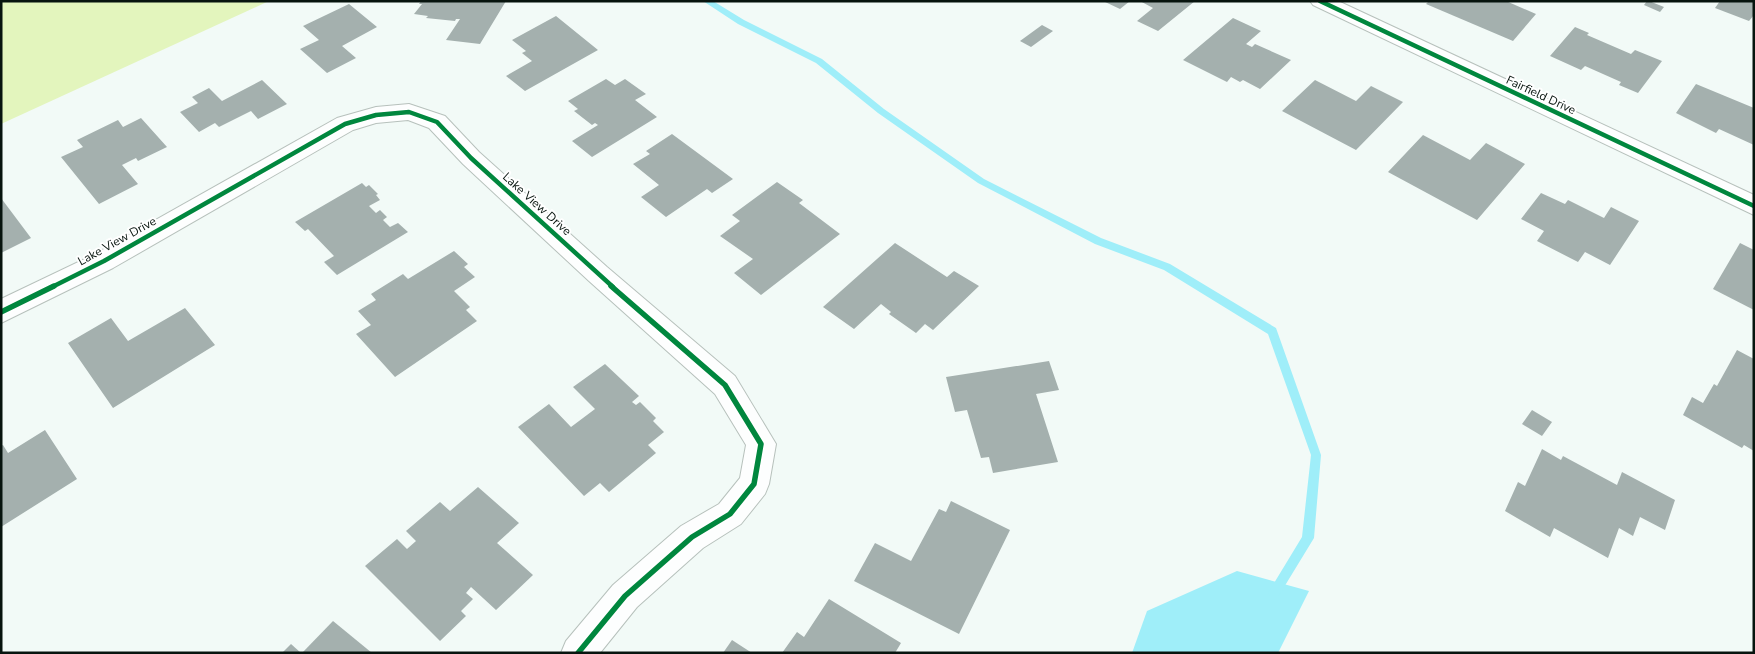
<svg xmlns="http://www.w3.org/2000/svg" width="1755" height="654" font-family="'Nunito Sans',sans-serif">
	<rect width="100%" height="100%" fill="#f2faf7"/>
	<!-- green -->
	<polygon fill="#e3f5bd" points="1,1 269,1 1,124"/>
	<!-- water -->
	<polygon fill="#9feef9" points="1237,571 1309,591 1278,653 1132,653 1147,611"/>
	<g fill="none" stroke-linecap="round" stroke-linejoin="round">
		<!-- stream -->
		<polygon fill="#9feef9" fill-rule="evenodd" points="703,1 713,1 744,20 822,59 884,109 984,179 1101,238 1170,264 1276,328 1321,455 1314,538 1278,597 1274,599 1270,597 1268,593 1302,537 1311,455 1268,334 1164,270 1095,244 978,183 878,113 816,63 738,24"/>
	</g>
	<!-- building -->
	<g fill="#a4b0ae">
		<polygon points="421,1 506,1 480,44 446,40 460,19 456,19 455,21 426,18 428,16 414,14 422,4 419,4"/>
		<polygon points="1103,1 1130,1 1120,9"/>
		<polygon points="1140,1 1195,1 1158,31 1137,21 1153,8"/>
		<polygon points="1429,1 1506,1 1536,14 1513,41 1426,4"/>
		<polygon points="1647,1 1649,1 1664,7 1660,12 1644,5"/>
		<polygon points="1720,1 1754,1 1754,15 1749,21 1715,8"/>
		<polygon points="349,4 377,27 342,46 356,58 327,73 300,49 319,40 303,26"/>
		<polygon points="556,16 598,50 525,91 506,76 532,61 522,53 526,51 512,40"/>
		<polygon points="1233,18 1261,31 1246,44 1252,47 1255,44 1291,60 1260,89 1243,80 1240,82 1231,77 1227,82 1183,60"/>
		<polygon points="1042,25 1053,31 1031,47 1020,41"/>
		<polygon points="1575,27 1589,33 1587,35 1631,54 1635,50 1662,61 1638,93 1619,85 1621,82 1585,66 1581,70 1550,56"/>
		<polygon points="606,79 615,85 625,79 646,94 635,100 657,117 592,157 572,141 598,125 595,123 592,125 574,111 578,109 568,101"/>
		<polygon points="262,80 287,104 258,119 251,111 219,127 215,123 199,132 180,112 198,103 192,97 209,88 222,101"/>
		<polygon points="1315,80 1356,101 1371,86 1403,102 1356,150 1282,111"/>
		<polygon points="1696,84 1754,108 1754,145 1719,129 1716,133 1676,113"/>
		<polygon points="141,118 167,147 138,161 136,158 122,165 138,184 99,204 61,157 83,147 77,140 118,120 123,127"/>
		<polygon points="672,134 733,179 712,193 707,189 666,217 641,197 659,185 633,164 650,154 646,151"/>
		<polygon points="1423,135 1470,160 1486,143 1525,164 1477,220 1388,172"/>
		<polygon points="777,182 803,200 799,203 840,234 761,295 734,273 753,259 720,236 740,221 732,215"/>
		<polygon points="362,183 366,187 369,185 378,194 376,195 380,200 369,206 376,213 380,210 387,217 383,220 390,227 398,223 408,232 337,275 324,262 334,256 308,229 305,231 295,222"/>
		<polygon points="1541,193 1565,204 1568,200 1604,218 1611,207 1639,221 1610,265 1585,252 1578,262 1537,241 1544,231 1521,219"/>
		<polygon points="1,198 31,238 1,253"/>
		<polygon points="895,243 947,277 954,271 979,286 933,330 925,324 916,333 889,314 891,312 881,304 854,329 823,307"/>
		<polygon points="1740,243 1754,250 1754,310 1713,289"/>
		<polygon points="454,251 468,264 464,267 475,277 454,291 470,307 466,310 477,321 395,377 356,334 371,325 358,311 376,300 371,294 403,274 408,279"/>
		<polygon points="185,308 215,345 113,408 68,343 111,318 128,341"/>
		<polygon points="1737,350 1754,359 1754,451 1744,445 1742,448 1683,415 1692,397 1703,403 1714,384 1717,386"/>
		<polygon points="1049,361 1059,390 1036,394 1058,462 993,473 989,457 981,458 967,410 955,412 946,377"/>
		<polygon points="605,364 639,396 632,402 636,405 640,402 656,418 653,421 664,432 648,445 656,453 609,492 600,483 584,496 518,427 549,404 571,427 595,409 573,387"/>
		<polygon points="1532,410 1552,422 1542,436 1522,424"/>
		<polygon points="45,430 77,479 1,527 1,446 3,445 8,453"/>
		<polygon points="1542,449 1561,460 1563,456 1617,485 1622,472 1675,500 1665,530 1640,517 1633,536 1619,528 1608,558 1554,528 1550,537 1505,511 1518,482 1525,486"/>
		<polygon points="478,487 519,523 497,543 533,575 496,610 471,587 466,593 473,599 461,611 466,616 440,641 365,566 397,539 407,549 416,541 406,531 440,502 450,511"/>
		<polygon points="951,501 1010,530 959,634 854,581 875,543 911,561 939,509 946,512"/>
		<polygon points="829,599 901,643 895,653 782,653 797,632 804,637"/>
		<polygon points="333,621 372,653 302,653"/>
		<polygon points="732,640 752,653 723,653"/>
		<polygon points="291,644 301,653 282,653"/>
	</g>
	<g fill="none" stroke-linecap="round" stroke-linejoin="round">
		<!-- minor casing -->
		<g stroke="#b7c1bc" stroke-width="2">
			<g id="minor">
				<polygon points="1310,1 1338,1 1754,195 1754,215 1313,5"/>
				<polygon points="409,104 445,116 479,152 607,267 735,376 776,444 769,484 765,494 741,524 703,548 637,607 600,653 561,653 566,641 613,585 681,526 719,504 740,478 746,445 715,394 589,281 463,164 429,128 408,120 376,123 353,130 113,268 1,323 1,299 95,254 337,118 376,107"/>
			</g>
		</g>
		<!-- minor -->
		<use href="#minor" fill="#fdfefe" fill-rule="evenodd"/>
		<!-- cycleway-far1 casing -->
		<g stroke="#fff" stroke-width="7">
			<g id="cycleway-far1">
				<polyline points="1320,1 1754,206"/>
				<polyline points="52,287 104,261 345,124 376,115 409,112 437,122 471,158 613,287"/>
			</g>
		</g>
		<!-- cycleway casing -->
		<g stroke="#fff" stroke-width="9">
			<g id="cycleway">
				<polyline points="1,312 54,286"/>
				<polyline points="578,653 625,596 692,537 730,514 754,484 761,444 725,385 611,286"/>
			</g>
		</g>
		<!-- cycleway-far1 -->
		<use href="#cycleway-far1" stroke="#00873e" stroke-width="4.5"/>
		<!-- cycleway -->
		<use href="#cycleway" stroke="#00873e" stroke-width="5.5"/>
	</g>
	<g text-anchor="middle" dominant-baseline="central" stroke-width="4" stroke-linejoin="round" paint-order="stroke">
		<!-- street labels -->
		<g font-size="12" fill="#07140e" stroke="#fff">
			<text transform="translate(1541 95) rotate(25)">Fairfield Drive</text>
			<text transform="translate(537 204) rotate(42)">Lake View Drive</text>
			<text transform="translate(117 241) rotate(-29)">Lake View Drive</text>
		</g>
	</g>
	<!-- border -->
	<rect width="1755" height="654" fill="none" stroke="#07140e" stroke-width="5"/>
</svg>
